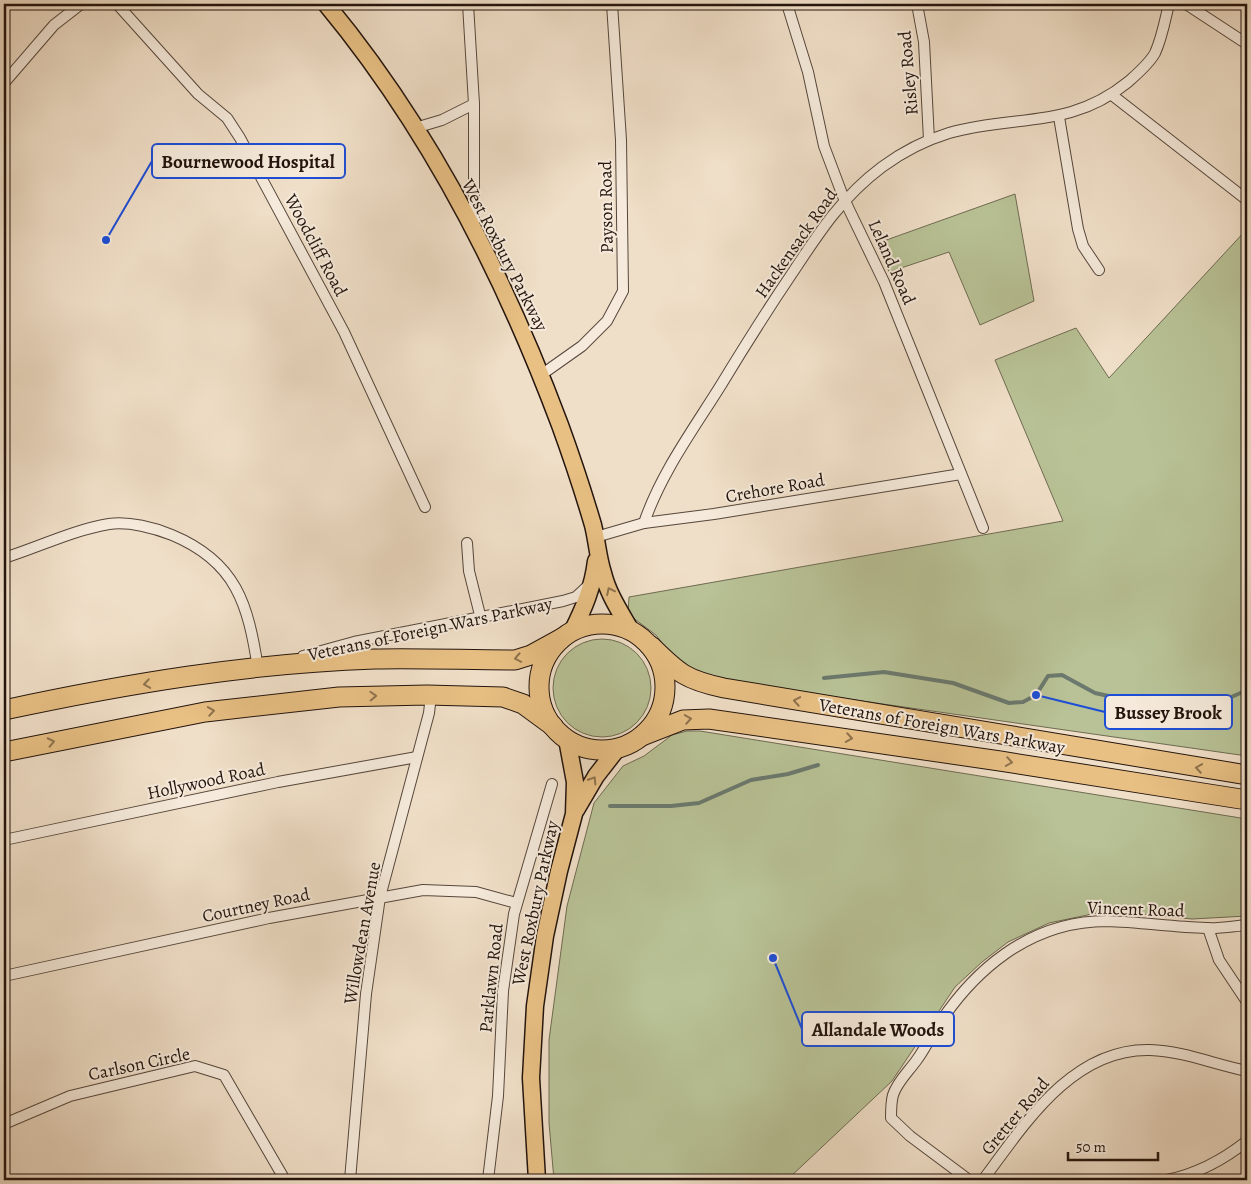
<svg xmlns="http://www.w3.org/2000/svg" width="1251" height="1184" font-family="Alegreya,serif">
	<rect width="100%" height="100%" fill="#f0dfc8"/>
	<filter id="stains"><feTurbulence type="fractalNoise" baseFrequency=".004" numOctaves="4"/><feColorMatrix values="0 0 0 0 .2 0 0 0 0 .09 0 0 0 0 .02 0 0 0 .5 -.17"/></filter>
	<radialGradient id="worn" r=".72"><stop offset=".6" stop-color="#630" stop-opacity="0"/><stop offset="1" stop-color="#630" stop-opacity=".3"/></radialGradient>
	<!-- green -->
	<g fill="#b8c296" stroke="#6e6b52">
		<polygon points="1015,194 1034,301 980,325 949,252 889,272 878,243"/>
		<polygon points="1247,229 1247,756 701,678 674,659 656,635 628,614 629,597 1063,521 995,360 1076,328 1109,378"/>
		<circle cx="602" cy="688" r="49"/>
		<polygon points="700,731 1247,819 1247,916 1192,919 1124,912 1097,913 1049,923 1008,942 982,962 955,987 892,1081 787,1180 554,1180 549,1123 549,1040 567,906 594,803 623,766 644,756 672,735 687,731"/>
	</g>
	<g fill="none" stroke-linecap="round" stroke-linejoin="round">
		<!-- stream -->
		<g stroke="#6b796e" stroke-width="4">
			<polyline points="824,678 884,672 953,683 1009,703 1023,702 1036,695 1048,676 1062,675 1095,693 1122,699 1140,708 1178,717 1200,717 1209,713 1227,699 1247,690"/>
			<polyline points="610,806 671,806 699,803 751,780 788,774 818,765"/>
		</g>
		<!-- street casing -->
		<g stroke="#56473c" stroke-width="12">
			<g id="street">
				<polyline points="117,4 198,94 227,118 240,138 344,332 425,507"/>
				<polyline points="787,4 808,72 824,146 844,199 884,282 983,528"/>
				<polyline points="917,4 924,42 929,140"/>
				<polyline points="1186,4 1247,44"/>
				<polyline points="4,83 54,25 81,4"/>
				<polyline points="1112,95 1247,200"/>
				<polyline points="1059,117 1078,229 1083,246 1099,270"/>
				<polyline points="415,128 442,120 474,104 468,4"/>
				<polyline points="474,226 474,104"/>
				<polyline points="541,375 582,346 607,321 623,291 621,140 612,4"/>
				<path d="M644 523C661 473 693 430 721 385 744 347 768 309 793 272 820 231 842 197 882 167 901 153 926 140 949 133 1015 114 1069 130 1128 82 1137 74 1149 64 1155 53 1162 38 1165 20 1169 4"/>
				<polyline points="596,537 644,523 714,514 961,474"/>
				<polyline points="467,543 469,571 480,615"/>
				<path d="M4 558C39 547 73 530 109 524 129 521 155 528 172 535 237 562 248 605 258 668H260"/>
				<polyline points="303,656 354,642 563,601 576,597 590,584"/>
				<polyline points="4,840 278,782 417,757"/>
				<polyline points="1208,928 1219,960 1247,1002"/>
				<polyline points="4,976 269,918 423,890 476,892 516,903"/>
				<polyline points="4,1124 70,1096 195,1066 224,1075 285,1180"/>
				<polyline points="350,1180 366,994 380,897 429,713 431,695"/>
				<polyline points="488,1180 498,1096 503,991 514,914 552,784"/>
				<path d="M969 1180 910 1136 891 1118C891 1111 891 1102 893 1095 897 1082 908 1072 916 1061 922 1053 927 1044 932 1035 971 971 1029 921 1107 921 1140 922 1173 927 1206 928 1219 929 1234 926 1247 925"/>
				<path d="M983 1180C1024 1125 1072 1048 1150 1050 1183 1051 1216 1065 1247 1071"/>
				<path d="M1167 1180C1197 1174 1223 1160 1247 1141"/>
			</g>
		</g>
		<!-- primary casing -->
		<g stroke="#23140d" stroke-width="19">
			<g id="primary">
				<path d="M326 4C428 127 504 275 560 425 572 458 583 491 593 525 597 541 598 558 603 573 608 594 621 613 631 631"/>
				<path d="M572 632C584 608 593 587 596 561"/>
				<polyline points="576,810 596,776 617,749"/>
				<polyline points="537,1180 531,1078 535,1006 545,936 559,871 574,814 575,782 567,739"/>
			</g>
		</g>
		<!-- highway casing -->
		<g stroke="#23140d" stroke-width="21">
			<g id="highway">
				<circle cx="602" cy="687" r="63"/>
				<path d="M651 646C678 673 686 680 724 688L1247 775"/>
				<path d="M4 710C125 684 250 663 375 659 421 658 468 660 515 660L531 655 562 638"/>
				<polyline points="642,736 683,720 709,719 1000,761 1247,800"/>
				<polyline points="4,752 205,712 339,697 427,695 503,697 523,704 553,726"/>
			</g>
		</g>
		<!-- street -->
		<use href="#street" stroke="#f5eadb" stroke-width="10"/>
		<!-- primary -->
		<use href="#primary" stroke="#e8c084" stroke-width="16"/>
		<!-- highway -->
		<use href="#highway" stroke="#e8c084" stroke-width="19"/>
	</g>
	<!-- one-way arrows -->
	<defs><path id="oneway-chevron" d="M-2-3.5L2.5 0L-2 3.5" fill="none" stroke-width="1.6" stroke-linecap="round" stroke-linejoin="round" transform="scale(1.25)"/></defs>
	<g stroke="#8f734e">
		<use href="#oneway-chevron" transform="translate(610 591) rotate(-116)"/>
		<use href="#oneway-chevron" transform="translate(518 658) rotate(169)"/>
		<use href="#oneway-chevron" transform="translate(147 684) rotate(171)"/>
		<use href="#oneway-chevron" transform="translate(373 696) rotate(-2)"/>
		<use href="#oneway-chevron" transform="translate(797 701) rotate(-170)"/>
		<use href="#oneway-chevron" transform="translate(211 711) rotate(-9)"/>
		<use href="#oneway-chevron" transform="translate(688 719) rotate(-9)"/>
		<use href="#oneway-chevron" transform="translate(849 738) rotate(9)"/>
		<use href="#oneway-chevron" transform="translate(51 742) rotate(-12)"/>
		<use href="#oneway-chevron" transform="translate(1009 762) rotate(9)"/>
		<use href="#oneway-chevron" transform="translate(1199 768) rotate(-171)"/>
		<use href="#oneway-chevron" transform="translate(593 780) rotate(-58)"/>
	</g>
	<g text-anchor="middle" dominant-baseline="central" stroke-width="4" stroke-linejoin="round" paint-order="stroke">
		<!-- street labels -->
		<g font-size="18" fill="#23140d" stroke="#f5eadb">
			<text transform="translate(908 73) rotate(-95)">Risley Road</text>
			<text transform="translate(606 207) rotate(-91)">Payson Road</text>
			<text transform="translate(796 243) rotate(-55)">Hackensack Road</text>
			<text transform="translate(316 245) rotate(62)">Woodcliff Road</text>
			<text transform="translate(505 255) rotate(63)">West Roxbury Parkway</text>
			<text transform="translate(892 262) rotate(66)">Leland Road</text>
			<text transform="translate(775 488) rotate(-10)">Crehore Road</text>
			<text transform="translate(430 629) rotate(-12)">Veterans of Foreign Wars Parkway</text>
			<text transform="translate(942 726) rotate(10)">Veterans of Foreign Wars Parkway</text>
			<text transform="translate(206 781) rotate(-12)">Hollywood Road</text>
			<text transform="translate(535 903) rotate(-78)">West Roxbury Parkway</text>
			<text transform="translate(256 905) rotate(-12)">Courtney Road</text>
			<text transform="translate(1136 909) rotate(2)">Vincent Road</text>
			<text transform="translate(362 933) rotate(-80)">Willowdean Avenue</text>
			<text transform="translate(491 978) rotate(-84)">Parklawn Road</text>
			<text transform="translate(139 1064) rotate(-12)">Carlson Circle</text>
			<text transform="translate(1015 1116) rotate(-50)">Gretter Road</text>
		</g>
	</g>
	<!-- callouts -->
	<path fill="none" stroke="#1d4ed8" stroke-width="2" d="M106 240L152 161M1036 695L1105 712M773 958L802 1029"/>
	<g fill="#1d4ed8" stroke="#f5eadb" stroke-width="2">
		<circle cx="106" cy="240" r="5"/>
		<circle cx="1036" cy="695" r="5"/>
		<circle cx="773" cy="958" r="5"/>
	</g>
	<g fill="#f5eadb" stroke="#1d4ed8" stroke-width="2">
		<rect x="152" y="144" width="193" height="34" rx="5"/>
		<rect x="1105" y="695" width="127" height="34" rx="5"/>
		<rect x="802" y="1012" width="152" height="34" rx="5"/>
	</g>
	<g font-size="19" text-anchor="middle" font-weight="bold" fill="#23140d">
		<text x="248" y="168">Bournewood Hospital</text>
		<text x="1168" y="719">Bussey Brook</text>
		<text x="878" y="1036">Allandale Woods</text>
	</g>
	<!-- margin -->
	<rect width="1251" height="1184" fill="none" stroke="#f0dfc8" stroke-width="20"/>
	<rect x="5" y="5" width="1241" height="1174" fill="none" stroke="#23140d" stroke-width="2.5"/>
	<rect x="10" y="10" width="1231" height="1164" fill="none" stroke="#23140d"/>
	<!-- scale -->
	<path d="M1068 1152v8h90v-8" fill="none" stroke="#23140d" stroke-width="2.5"/>
	<text x="1076" y="1152" font-size="15" fill="#23140d" stroke="#f5eadb" stroke-width="4" paint-order="stroke">50 m</text>
	<rect width="100%" height="100%" filter="url(#stains)"/>
	<rect width="100%" height="100%" fill="url(#worn)"/>
</svg>
